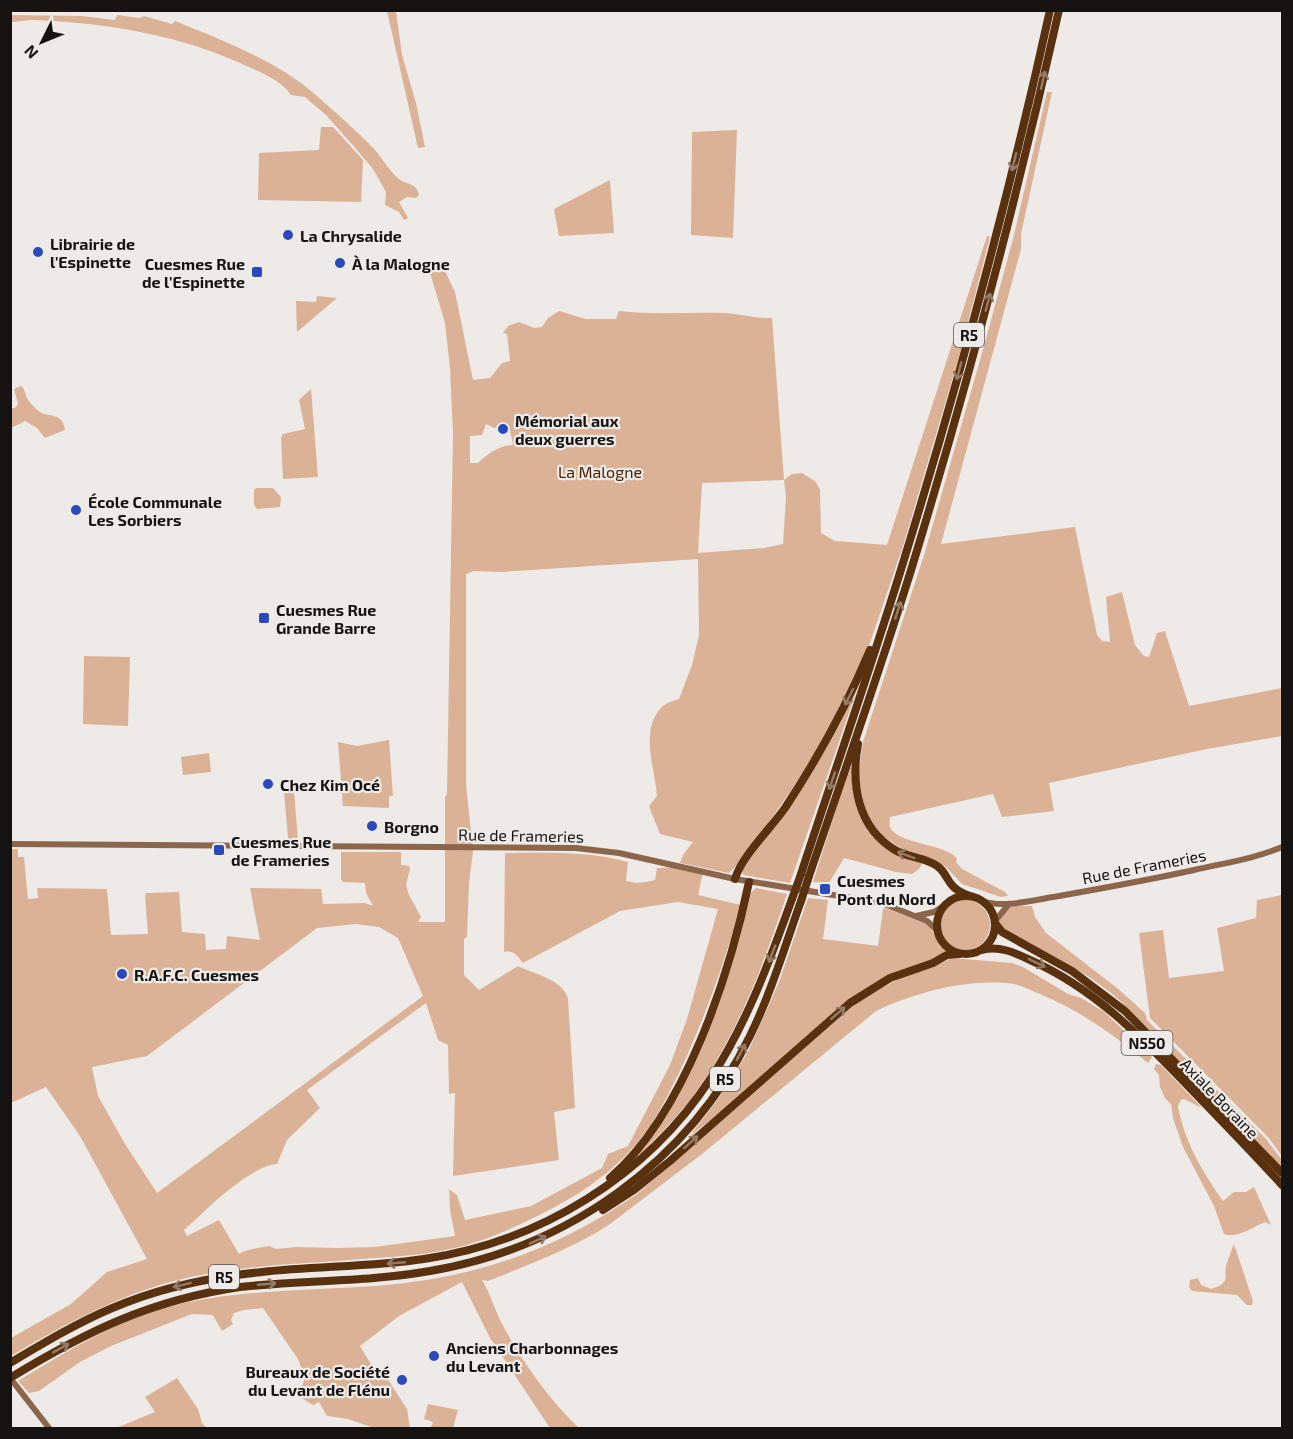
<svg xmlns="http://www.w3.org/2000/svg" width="1293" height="1439" font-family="'Exo 2',sans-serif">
	<rect width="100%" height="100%" fill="#eeeae8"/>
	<!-- green -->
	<g fill="#dbb296" fill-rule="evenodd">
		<polygon points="387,11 396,11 402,55 416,103 425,147 418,148"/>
		<path d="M11 15 82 16 115 20 117 15 140 18 144 16 172 24 175 21C224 41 278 61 318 97 337 114 357 131 375 150 383 159 389 171 399 179 407 185 417 183 419 195L416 198 407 197 399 202 408 218 404 220 399 212 385 205 386 192 373 169 357 150 326 115 305 97 291 95C283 82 263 73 249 67 181 35 108 23 33 20 26 20 18 22 11 22Z"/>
		<path d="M1047 92H1052L1021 234V249L941 544 1075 527 1097 635 1102 641 1110 642 1106 597 1122 592 1135 645 1144 656 1149 657 1157 633 1165 631 1189 706 1282 688V736L1207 749 1049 783 1054 811 1002 817 993 794 890 817C890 820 889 824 890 827 896 844 948 844 957 859L956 862 962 869 1005 892 1008 896 1001 897 962 884 946 867 929 858 905 851 883 836 876 829 865 812 858 780 863 742 925 552 984 346 1014 235Z"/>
		<polygon points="321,127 333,127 363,160 361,202 258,200 259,153 319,150"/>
		<polygon points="737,130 733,238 691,235 692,132"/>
		<polygon points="610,180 614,233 559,236 554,209"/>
		<path d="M987 236 990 237 960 353 903 546 871 640 845 700 802 775 742 860 729 873 680 863 683 855 693 842 660 834 649 806 657 796C655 768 639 730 662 707 666 703 673 701 679 699L692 665 699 635 698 559 502 572 474 571 466 574V785L473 851 469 883 467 937 464 939V975L479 990 518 966C534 974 564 980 568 999L575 1108 554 1112 559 1160 453 1176 455 1093 449 1094 448 1045 438 1040 426 1003 307 1090 320 1108 287 1140 277 1164C249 1166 205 1211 184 1230L187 1236 219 1220 239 1254C246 1249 260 1248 269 1246L276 1249 296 1247 336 1248 375 1247 455 1236 450 1210 449 1189 457 1195 465 1220 531 1206 602 1168 608 1154 628 1146 670 1065 687 1019 718 909 678 902 620 911 523 963C517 956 514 950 504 952L505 853C545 853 588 851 628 862L626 881C636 884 644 883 655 880L657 868 681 867 703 872 698 895 741 905C724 963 705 1018 679 1073 669 1092 660 1113 647 1130 621 1166 588 1190 549 1210 526 1222 501 1234 476 1242 444 1253 408 1256 374 1258 310 1264 245 1264 182 1279 120 1294 65 1324 11 1356V1338L71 1304 107 1272 147 1259 80 1136 46 1087 11 1103V849H18V857H24L28 899 38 898 37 888 107 889 111 935 148 934 145 896 146 893 179 892 182 932 205 934 206 950 226 949 227 936 260 940 250 888 321 889 323 904 365 903 373 906 366 893 365 883 343 882 341 879V852H401V865L409 866 410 868 406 885 409 895 421 917 418 922H445V797L447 794 453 433 450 368 445 323 428 266 444 261 445 271 455 292 473 380 490 378 502 363 510 361 507 334 503 333 508 326 519 322 534 328 542 327 548 318 559 311 586 319H616L619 311C653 315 687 312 722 313 739 313 755 319 772 318L784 480 792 474 802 473 816 482 820 490 821 533 835 541 887 545ZM486 424 494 428 509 425 513 445C498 446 489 453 478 463H470V436L482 435ZM784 480 786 497 783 544 764 548 698 553 702 483ZM356 924 379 927 398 938 423 996 157 1193 125 1144 98 1096 92 1067 147 1056 317 928Z"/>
		<polygon points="317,296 337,298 297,332 296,301 316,302"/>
		<path d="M21 386C26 390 24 393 27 398 28 401 37 410 40 412 49 418 62 411 65 430L45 438 37 428 25 421 11 428V408H15L18 404 14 389Z"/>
		<polygon points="311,389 318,477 283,479 281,438 283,434 305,429 299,400"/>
		<polygon points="256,488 273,488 281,497 280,507 257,509 254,505 254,490"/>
		<polygon points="84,656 130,657 128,726 83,724"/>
		<polygon points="860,681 790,883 743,875 742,871"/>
		<polygon points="389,740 393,796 389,796 389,808 343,806 338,742 357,746"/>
		<polygon points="209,753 211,772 183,775 181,757"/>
		<polygon points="849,768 852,768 860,813 901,856 922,864 919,869 912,874 896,872 844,858 829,883 813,882"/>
		<polygon points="294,791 298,841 291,841 288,838 284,792"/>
		<path d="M756 888 787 894C763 966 736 1039 690 1100 675 1119 658 1136 640 1154L639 1152 696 1055 750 893Z"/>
		<polygon points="1282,895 1282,1156 1268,1137 1150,1018 1139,933 1163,930 1169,978 1224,971 1217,928 1256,918 1257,900"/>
		<polygon points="808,898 828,900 823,939 878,946 883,909 885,908 929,925 938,941 948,952 935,959 891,975 688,1138 716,1102 748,1052 779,982"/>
		<circle cx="965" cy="925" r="25"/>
		<path d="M1016 906H1032L1035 917 1046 933 1117 988 1145 1013 1147 1020 1266 1139 1282 1160V1173L1146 1031C1117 984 1052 956 1004 930L999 921C1002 912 1007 908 1016 906Z"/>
		<path d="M952 958 1012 963 1023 967 1068 994 1081 998 1103 1011 1152 1057 1148 1063C1114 1035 1081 1011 1040 994 1032 991 1023 986 1014 984 968 978 917 992 876 1011L702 1154 610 1224C572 1249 530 1264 488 1281L482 1280C490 1293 494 1308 501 1322 521 1360 548 1399 579 1428H550L490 1338 462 1282 399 1316 360 1346 372 1366 385 1375 407 1409 410 1428H374L348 1419 327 1416 319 1402 313 1405 298 1396 305 1378 298 1359 263 1308 244 1310 234 1313 231 1320 233 1324 222 1331 213 1315 192 1314 111 1346 80 1362 39 1391 29 1393 18 1381C66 1352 113 1322 168 1307 235 1289 306 1291 375 1286 476 1278 554 1251 637 1194L860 1000 904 976 938 965Z"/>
		<path d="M1156 1064 1161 1065 1202 1108 1184 1099 1181 1100 1178 1106C1184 1141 1203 1173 1223 1201L1234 1192H1246L1254 1187 1271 1225 1265 1222C1254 1227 1236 1239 1224 1234L1214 1206 1183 1147 1173 1118 1171 1104 1165 1098 1160 1087 1159 1075 1154 1069Z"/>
		<path d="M1234 1244 1253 1301 1252 1305H1247L1237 1295 1192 1291 1189 1287 1190 1280 1198 1278 1201 1285 1211 1289C1233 1282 1222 1277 1227 1263 1229 1257 1231 1251 1234 1244Z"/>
		<polygon points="177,1378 198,1409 202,1423 207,1428 116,1428 155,1412 145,1397"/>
		<polygon points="428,1404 458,1410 453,1428 431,1428 433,1422 424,1419"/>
	</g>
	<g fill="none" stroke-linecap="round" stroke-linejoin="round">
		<!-- secondary -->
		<g stroke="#8c664b" stroke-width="6">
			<polyline points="10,844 576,848 619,853 735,879 882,903 927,921 937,930"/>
			<path d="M983 901C1003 909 1038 899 1059 896 1104 888 1149 880 1194 870 1224 863 1254 859 1282 847"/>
			<polyline points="916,916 934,912 945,905"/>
			<polyline points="995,921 1009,904"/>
			<polyline points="14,1383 49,1428"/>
		</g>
		<!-- highway -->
		<g stroke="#59310f" stroke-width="8">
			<path d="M858 744C851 784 857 827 895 850 907 857 921 857 934 864 951 873 943 887 970 896"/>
			<path d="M801 874C835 770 871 667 903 563 959 381 1009 197 1050 10"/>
			<path d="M809 876C844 773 880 670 912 567 968 383 1017 198 1059 10"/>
			<path d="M735 879C741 857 771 828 785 808 818 758 847 705 870 650"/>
			<circle cx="966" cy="925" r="29"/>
			<polyline points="995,923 1002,932 1072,971 1125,1011 1282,1173"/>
			<path d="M982 950C999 945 1015 953 1030 960 1094 988 1140 1036 1187 1085 1219 1118 1251 1151 1282 1185"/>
			<path d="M610 1178C685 1113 729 977 749 882"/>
			<polyline points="603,1210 634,1190 670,1161 850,1003 890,978 933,963 947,955 959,954"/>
			<path d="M10 1363C42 1344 75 1324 110 1309 158 1288 210 1277 262 1272 316 1266 371 1267 424 1259 540 1242 647 1176 711 1078 747 1023 770 960 792 899"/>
			<path d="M10 1378C87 1331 151 1300 240 1287 303 1280 367 1282 430 1271 567 1248 689 1162 750 1036 771 993 785 946 801 901"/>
		</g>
		<!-- highway-bridge -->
		<g stroke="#59310f" stroke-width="8">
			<polyline points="792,899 801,874"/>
			<polyline points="801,901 809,876"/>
		</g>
	</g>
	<!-- one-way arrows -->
	<defs><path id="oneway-shaft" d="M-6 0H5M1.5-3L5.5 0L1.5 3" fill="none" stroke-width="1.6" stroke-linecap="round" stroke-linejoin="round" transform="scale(1.5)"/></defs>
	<g stroke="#957b66">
		<use href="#oneway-shaft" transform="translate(1043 80) rotate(-77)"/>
		<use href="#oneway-shaft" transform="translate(1014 162) rotate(104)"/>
		<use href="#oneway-shaft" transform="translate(988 302) rotate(-75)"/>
		<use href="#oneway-shaft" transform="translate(959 371) rotate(105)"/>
		<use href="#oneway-shaft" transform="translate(898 610) rotate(-72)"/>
		<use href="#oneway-shaft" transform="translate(849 697) rotate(117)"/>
		<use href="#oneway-shaft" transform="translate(832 781) rotate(109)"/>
		<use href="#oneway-shaft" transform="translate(906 855) rotate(-160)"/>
		<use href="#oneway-shaft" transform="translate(772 954) rotate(111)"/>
		<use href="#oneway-shaft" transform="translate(1037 963) rotate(26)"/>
		<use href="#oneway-shaft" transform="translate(838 1013) rotate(-41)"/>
		<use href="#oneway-shaft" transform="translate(741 1052) rotate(-62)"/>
		<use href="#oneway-shaft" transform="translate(691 1142) rotate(-42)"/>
		<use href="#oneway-shaft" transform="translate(538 1240) rotate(-24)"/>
		<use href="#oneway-shaft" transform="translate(396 1263) rotate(175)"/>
		<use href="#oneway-shaft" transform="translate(267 1284) rotate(-5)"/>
		<use href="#oneway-shaft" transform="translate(182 1285) rotate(166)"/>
		<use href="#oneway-shaft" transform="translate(61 1348) rotate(-29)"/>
	</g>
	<!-- markers -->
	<g fill="#2a4aba" stroke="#eeeae8" stroke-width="2">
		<circle cx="288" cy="235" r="6"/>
		<circle cx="38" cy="252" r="6"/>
		<circle cx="340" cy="263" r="6"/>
		<rect x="251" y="266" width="12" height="12" rx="3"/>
		<circle cx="503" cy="429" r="6"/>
		<circle cx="76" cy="510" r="6"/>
		<rect x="258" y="612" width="12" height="12" rx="3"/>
		<circle cx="268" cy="784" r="6"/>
		<circle cx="372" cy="826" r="6"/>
		<rect x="213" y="844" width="12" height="12" rx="3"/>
		<rect x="819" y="883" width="12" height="12" rx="3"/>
		<circle cx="122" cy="974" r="6"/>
		<circle cx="434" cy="1356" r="6"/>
		<circle cx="402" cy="1380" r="6"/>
	</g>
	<g text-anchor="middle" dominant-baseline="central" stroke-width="4.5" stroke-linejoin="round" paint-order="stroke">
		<!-- shield labels -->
		<g fill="#eeeae8" stroke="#565453" stroke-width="1.5">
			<rect x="954" y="323" width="30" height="24" rx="4.5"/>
			<rect x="1121.5" y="1031" width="51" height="24" rx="4.5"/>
			<rect x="710" y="1067" width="30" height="24" rx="4.5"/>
			<rect x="209" y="1265" width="30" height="24" rx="4.5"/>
		</g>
		<g font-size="15" font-weight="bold" fill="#151413">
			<text x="969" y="335">R5</text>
			<text x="1147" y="1043">N550</text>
			<text x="725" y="1079">R5</text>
			<text x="224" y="1277">R5</text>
		</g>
		<!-- poi labels -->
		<g font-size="16" font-weight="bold" fill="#151413" stroke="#eeeae8" text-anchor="start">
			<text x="300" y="235">La Chrysalide</text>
			<text x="50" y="243">Librairie de<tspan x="50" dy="18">l'Espinette</tspan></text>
			<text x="245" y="263" text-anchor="end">Cuesmes Rue<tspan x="245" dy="18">de l'Espinette</tspan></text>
			<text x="352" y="263">À la Malogne</text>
			<text x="515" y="420">Mémorial aux<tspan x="515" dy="18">deux guerres</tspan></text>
			<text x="88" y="501">École Communale<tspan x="88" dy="18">Les Sorbiers</tspan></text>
			<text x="276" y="609">Cuesmes Rue<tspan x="276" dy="18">Grande Barre</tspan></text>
			<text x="280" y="784">Chez Kim Océ</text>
			<text x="384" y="826">Borgno</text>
			<text x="231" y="841">Cuesmes Rue<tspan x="231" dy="18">de Frameries</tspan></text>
			<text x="837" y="880">Cuesmes<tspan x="837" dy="18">Pont du Nord</tspan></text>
			<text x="134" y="974">R.A.F.C. Cuesmes</text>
			<text x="446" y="1347">Anciens Charbonnages<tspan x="446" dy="18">du Levant</tspan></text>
			<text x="390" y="1371" text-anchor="end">Bureaux de Société<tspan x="390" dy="18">du Levant de Flénu</tspan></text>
		</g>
		<!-- park labels -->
		<g font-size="16" fill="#4d2603" stroke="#eeeae8">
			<text x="600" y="471">La Malogne</text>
		</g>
		<!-- street labels -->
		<g font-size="16" fill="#151413" stroke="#eeeae8">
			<text transform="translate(521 835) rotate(1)">Rue de Frameries</text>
			<text transform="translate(1144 866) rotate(-11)">Rue de Frameries</text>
			<text transform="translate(1220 1098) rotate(46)">Axiale Boraine</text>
		</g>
	</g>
	<!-- border -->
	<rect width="1293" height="1439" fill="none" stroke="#151413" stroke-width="24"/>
	<!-- north arrow -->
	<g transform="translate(42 42) rotate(227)" stroke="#eeeae8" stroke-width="4.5" paint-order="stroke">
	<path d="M0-4.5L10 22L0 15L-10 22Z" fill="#151413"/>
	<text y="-9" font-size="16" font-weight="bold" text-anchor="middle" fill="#151413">N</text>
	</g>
</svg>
